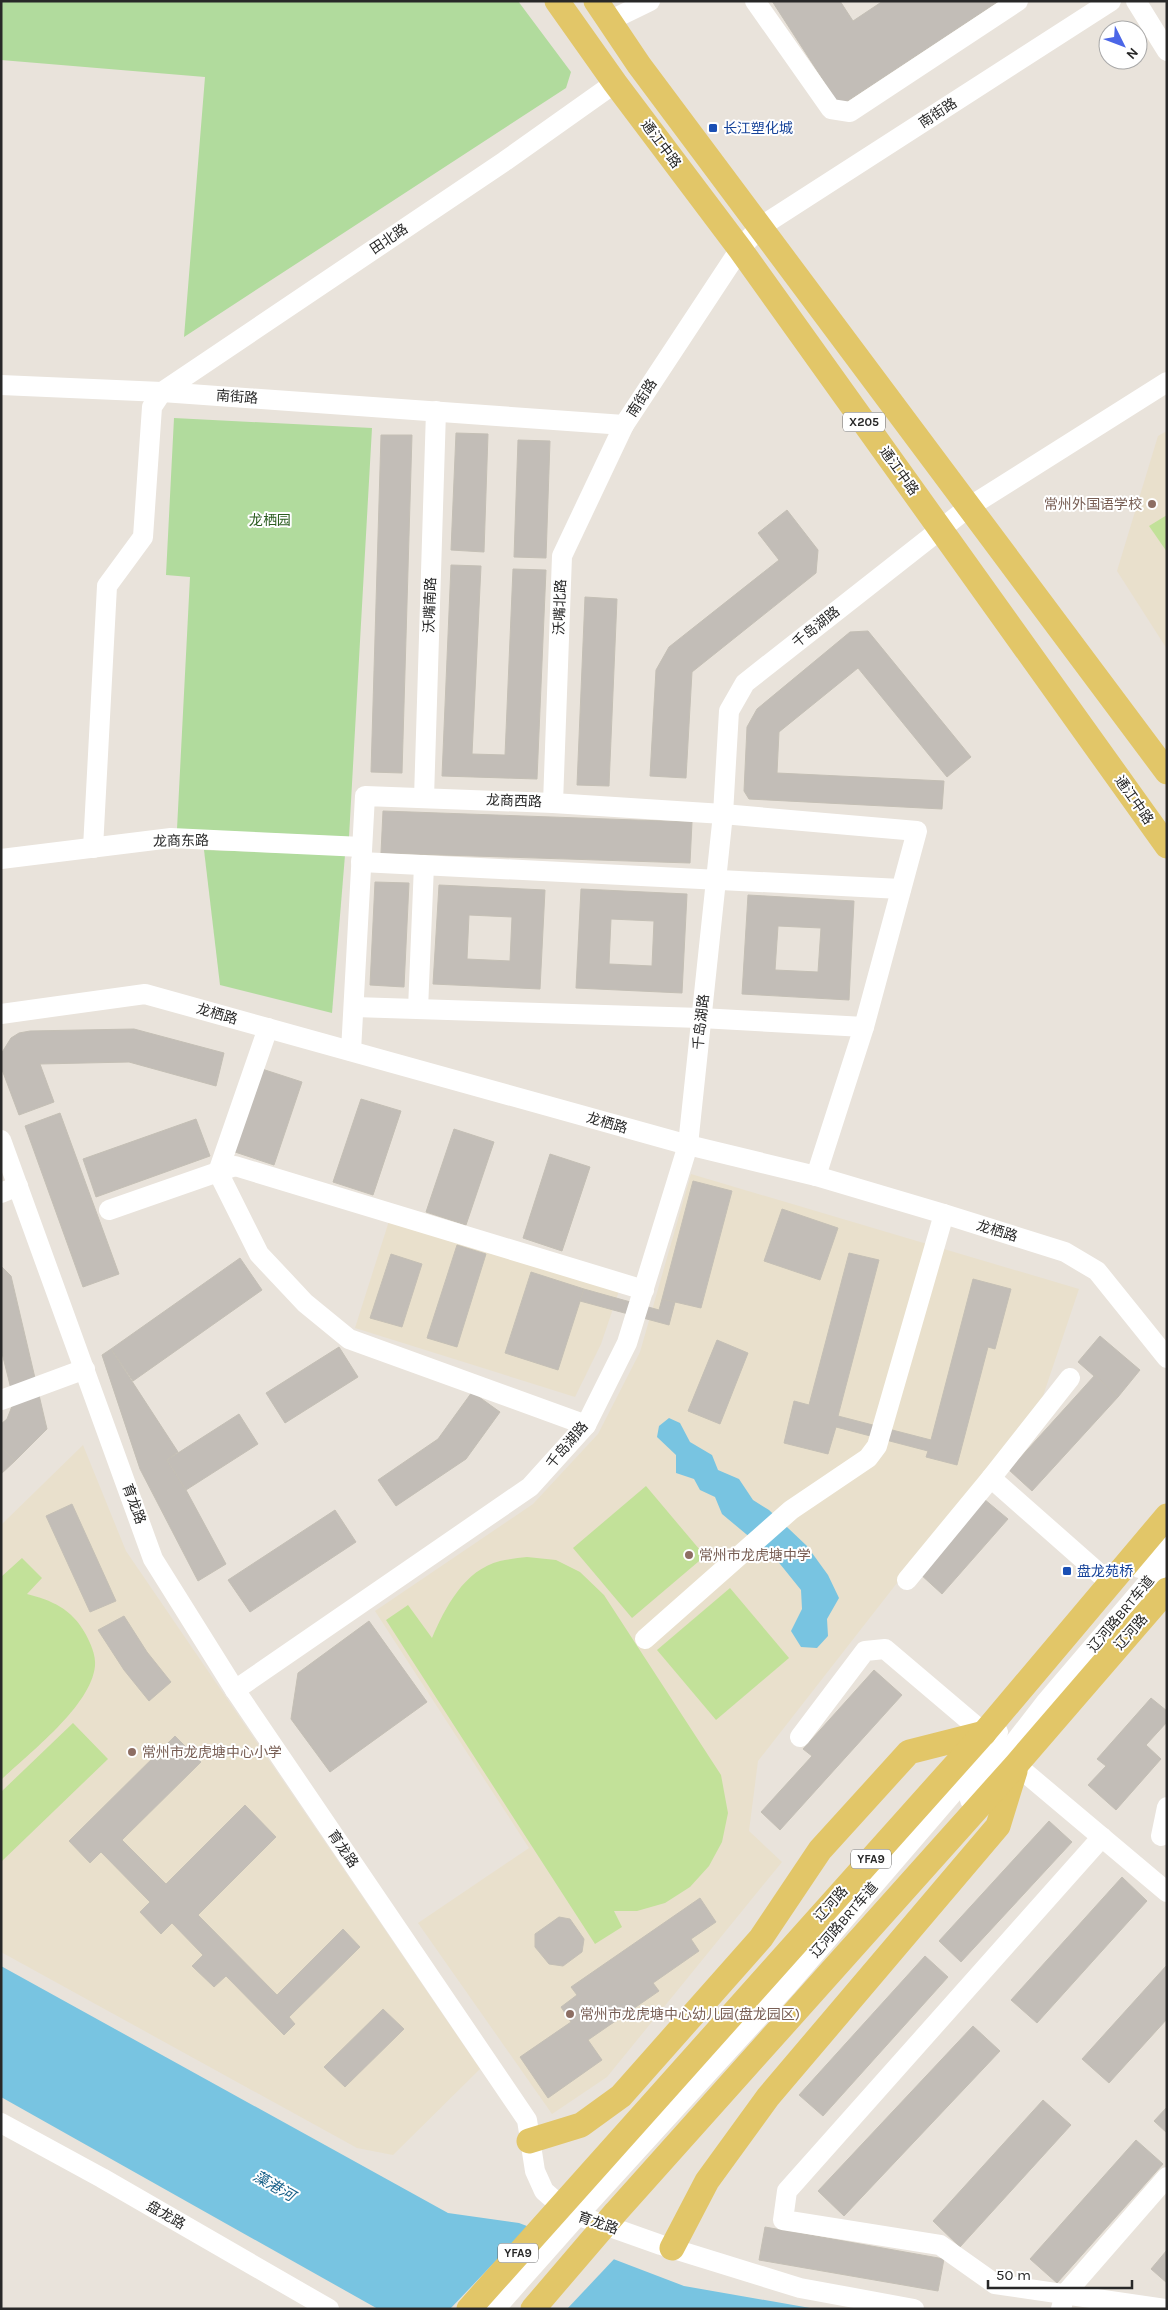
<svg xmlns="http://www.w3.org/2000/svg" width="1168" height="2310" font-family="Karla,'Noto Sans SC',sans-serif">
	<rect width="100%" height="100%" fill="#e9e3db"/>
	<!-- education -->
	<g fill="#e9e0cc">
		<polygon points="1167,431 1167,649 1117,571 1158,436"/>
		<polygon points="691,1174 1079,1289 1043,1396 758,1761 749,1831 782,1862 607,2077 552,2114 418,1923 529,1848 375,1611 533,1504 598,1434 640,1352"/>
		<polygon points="390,1218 620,1288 601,1344 575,1397 355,1328"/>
		<polygon points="83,1445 126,1551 480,2069 393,2155 357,2148 1,1952 1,1525"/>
	</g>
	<!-- green -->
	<g fill="#b1db9d">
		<polygon points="1,1 518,1 571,72 566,88 184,337 205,77 1,60"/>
		<polygon points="174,418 372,428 349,837 177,829 190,577 166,575"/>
		<polygon points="204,850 345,855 332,1013 220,985"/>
	</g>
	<!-- pitch -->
	<g fill="#c2e199">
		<polygon points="1167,515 1167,552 1149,526"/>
		<polygon points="646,1486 705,1556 632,1618 573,1548"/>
		<path d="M527 1557 556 1560 580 1572 604 1595 721 1775 728 1813 722 1842 709 1866 690 1887 665 1903 637 1911H614L622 1927 595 1944 386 1620 408 1605 432 1638C445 1608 464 1570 500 1561 509 1559 518 1558 527 1557Z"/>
		<path d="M22 1558 42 1578 27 1594C51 1600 72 1609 85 1633 90 1642 96 1655 95 1666 91 1706 29 1753 1 1780V1577Z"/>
		<polygon points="730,1588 789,1658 716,1720 657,1650"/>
		<polygon points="73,1723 108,1759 1,1862 1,1792"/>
	</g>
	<!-- water -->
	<g fill="#78c4e1">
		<polygon points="669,1418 680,1423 690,1442 712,1455 718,1470 739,1479 753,1500 769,1510 807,1546 828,1575 839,1598 827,1619 828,1636 817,1648 801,1647 791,1631 802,1609 801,1590 776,1559 722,1514 715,1497 700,1490 694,1479 676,1473 676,1455 657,1437 659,1426"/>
		<polygon points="1,1966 448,2213 519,2223 684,2286 816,2309 378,2309 1,2097"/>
	</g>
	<!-- pier -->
	<polygon fill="#e9e3db" points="530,2225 616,2257 567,2309 450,2309"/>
	<!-- building -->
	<g fill="#c2bdb7" stroke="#c4bfb5" fill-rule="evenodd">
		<polygon points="772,1 840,1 853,21 883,1 999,1 840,106"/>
		<polygon points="456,433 488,434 484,552 451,550"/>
		<polygon points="381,435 412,435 402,773 371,772"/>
		<polygon points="518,440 550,441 546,558 514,557"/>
		<polygon points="787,510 818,550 816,573 692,672 686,778 650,776 656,670 669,647 779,560 758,533"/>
		<polygon points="451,565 481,566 472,754 505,755 513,569 546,570 537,779 442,776"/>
		<polygon points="585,597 617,599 609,786 577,785"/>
		<polygon points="868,631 971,757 947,777 858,668 779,732 777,773 944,781 942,809 749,799 744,791 747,727 757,709 850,632"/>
		<polygon points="383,811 692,822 690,863 381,853"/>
		<polygon points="375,882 409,883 404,987 370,985"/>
		<path d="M439 885 545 890 540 989 433 984ZM469 915 512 917 510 961 467 959Z"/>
		<path d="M581 889 687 894 682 993 576 988ZM611 919 654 921 652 966 609 964Z"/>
		<path d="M748 895 854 901 849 1000 742 994ZM778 926 821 928 818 972 775 970Z"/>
		<polygon points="134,1029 224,1053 216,1086 129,1062 40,1064 54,1102 19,1115 1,1067 1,1054 11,1038 19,1033 30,1031"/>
		<polygon points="262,1069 302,1082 274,1165 235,1152"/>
		<polygon points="361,1099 401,1111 373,1195 333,1182"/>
		<polygon points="60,1113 119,1274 83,1287 25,1126"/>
		<polygon points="196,1119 210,1156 96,1197 83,1159"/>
		<polygon points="454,1129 494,1142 466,1225 426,1212"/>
		<polygon points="550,1154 590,1167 562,1251 523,1238"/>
		<polygon points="693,1181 732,1191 701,1308 662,1299"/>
		<polygon points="782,1209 838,1228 820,1280 764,1261"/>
		<polygon points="457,1245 486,1254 457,1347 427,1338"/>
		<polygon points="849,1253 879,1260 838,1416 931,1440 973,1279 1011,1289 995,1349 988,1347 957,1465 926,1457 928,1451 836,1427 828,1454 784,1443 794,1401 809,1405"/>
		<polygon points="391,1254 422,1264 402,1327 370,1318"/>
		<polygon points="240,1258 262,1290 133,1381 111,1349"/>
		<polygon points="1,1266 11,1276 47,1429 15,1461 1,1447 1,1424 7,1419 14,1401 1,1349"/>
		<polygon points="531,1272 584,1289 558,1370 505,1353"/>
		<polygon points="584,1289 659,1310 662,1299 675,1302 669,1325 580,1301"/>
		<polygon points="1100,1336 1140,1370 1118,1397 1078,1362"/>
		<polygon points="717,1340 748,1353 720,1424 688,1411"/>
		<polygon points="339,1347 358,1377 285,1423 266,1393"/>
		<polygon points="111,1349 178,1452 167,1460 186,1490 226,1564 198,1581 140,1469 102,1355"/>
		<polygon points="1095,1375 1118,1397 1032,1491 1009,1470"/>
		<polygon points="472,1392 500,1412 466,1459 396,1506 378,1480 438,1439"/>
		<polygon points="239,1414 258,1444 186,1490 167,1460"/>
		<polygon points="1,1447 15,1461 1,1474"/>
		<polygon points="984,1499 1008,1519 942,1594 919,1573"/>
		<polygon points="72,1504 116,1601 90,1612 46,1516"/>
		<polygon points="335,1510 356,1542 250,1612 228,1580"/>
		<polygon points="124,1616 147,1652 171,1682 149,1701 124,1670 98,1630"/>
		<polygon points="369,1621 427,1702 330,1772 291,1719 298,1673"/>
		<polygon points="874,1670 902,1695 780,1830 761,1812 812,1756 803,1749"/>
		<polygon points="1151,1698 1167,1711 1167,1722 1146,1745 1161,1759 1116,1810 1088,1785 1106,1766 1097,1759"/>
		<polygon points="175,1736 201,1762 122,1840 166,1884 245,1805 276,1837 198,1915 277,1995 343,1929 360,1947 289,2017 295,2024 284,2035 226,1976 214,1987 192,1966 203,1955 172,1923 161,1934 140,1912 150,1902 101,1852 90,1863 69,1841"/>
		<polygon points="1049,1821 1072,1842 961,1962 939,1941"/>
		<polygon points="1122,1877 1147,1901 1037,2023 1011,2000"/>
		<polygon points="700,1898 716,1922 691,1939 699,1951 653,1983 659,1991 588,2040 602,2060 548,2098 520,2057 571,2022 561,2007 577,1995 571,1987"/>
		<polygon points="559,1917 570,1919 584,1939 582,1952 563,1966 549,1964 535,1947 535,1934"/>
		<polygon points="925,1956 948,1977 823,2116 799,2095"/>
		<polygon points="1167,1965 1167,2019 1109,2083 1082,2059"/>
		<polygon points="383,2009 404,2029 345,2087 324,2067"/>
		<polygon points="973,2026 1000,2051 844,2216 818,2191"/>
		<polygon points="1043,2100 1071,2125 960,2247 933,2221"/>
		<polygon points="1167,2107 1167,2133 1154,2121"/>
		<polygon points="1136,2140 1163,2164 1057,2283 1030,2259"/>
		<polygon points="765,2227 944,2259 938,2291 759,2260"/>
		<polygon points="1167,2250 1167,2283 1151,2269"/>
	</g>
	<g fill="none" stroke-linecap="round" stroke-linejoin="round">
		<!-- minor -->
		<g stroke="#fff" stroke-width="20">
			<polyline points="755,1 831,109 850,112 1018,1"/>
			<polyline points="1136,1 1167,51"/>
			<polyline points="609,21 650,1"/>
			<polyline points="1,385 162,392 624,425 740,249 760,227 1111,1"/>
			<polyline points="424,798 436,411"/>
			<polyline points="553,803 562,556 624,425"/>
			<polyline points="93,848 107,586 143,537 152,407 162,392 505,161 615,83"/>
			<polyline points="1,859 171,838 362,847"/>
			<polyline points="361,862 901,889"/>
			<polyline points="354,1007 701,1018 864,1027"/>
			<polyline points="418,1009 424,865"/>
			<polyline points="1,1014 145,994 688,1145 816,1176 944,1214 1065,1252 1097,1271 1167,1358"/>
			<polyline points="268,1028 218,1172 259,1254 305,1303 349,1339 586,1425"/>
			<polyline points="351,1051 365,796 553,803 723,814 917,831 864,1027 816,1176"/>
			<polyline points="1,1140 153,1559 235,1690 527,2120 535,2171 544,2191 568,2212 661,2245 800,2288 914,2309"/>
			<polyline points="1,1193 18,1186"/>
			<polyline points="109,1210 235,1166 644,1290"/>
			<polyline points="1,1400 85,1369"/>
			<polyline points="991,1478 1110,1583"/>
			<polyline points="1139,1568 1167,1536"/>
			<polyline points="907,1580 991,1478 1070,1378"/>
			<polyline points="645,1639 791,1510 868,1458 877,1446 944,1214"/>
			<polyline points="235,1690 530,1487 586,1425 627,1343 688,1145 723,814 729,711 745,683 969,507 1167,382"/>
			<polyline points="800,1737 865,1651 885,1649 984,1733 1016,1765 1167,1892"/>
			<polyline points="970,1800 1045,1703 1167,1560"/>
			<polyline points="1161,1836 1167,1807"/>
			<polyline points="1102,1837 787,2191 783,2220 940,2245 995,2284 1165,2309"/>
			<polyline points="1,2123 102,2178 329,2309"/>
			<polyline points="495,2309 588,2204 787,1986 959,1786 998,1732"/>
			<polyline points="1061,2309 1065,2294 1167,2177"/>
		</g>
		<!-- major -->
		<g stroke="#e2c668" stroke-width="25">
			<polyline points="557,1 615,83 740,249 1167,846"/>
			<polyline points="596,1 639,65 1167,772"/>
			<polyline points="529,2141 581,2125 621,2096 761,1938 820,1850 909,1752 984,1733"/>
			<polyline points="672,2248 707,2181 768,2097 998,1826 1015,1771"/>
			<polyline points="469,2309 984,1733 1167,1516"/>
			<polyline points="533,2309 616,2212 1016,1765 1167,1590"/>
		</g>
	</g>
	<!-- markers -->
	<g fill="#1a4fb4" stroke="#fff" stroke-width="2">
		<rect x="708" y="123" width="10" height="10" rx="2.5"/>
		<rect x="1062" y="1566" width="10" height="10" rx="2.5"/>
	</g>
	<g fill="#8d6e63" stroke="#fff" stroke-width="2">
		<circle cx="1152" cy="504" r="5"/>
		<circle cx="689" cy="1555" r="5"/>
		<circle cx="132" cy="1752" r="5"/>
		<circle cx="570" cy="2014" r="5"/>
	</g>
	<g text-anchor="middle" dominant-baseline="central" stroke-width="4" stroke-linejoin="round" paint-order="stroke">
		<!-- shield labels -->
		<g fill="#fff" stroke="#686868" stroke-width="1">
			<rect x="843" y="412.5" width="42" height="19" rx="4"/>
			<rect x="851" y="1849.5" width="40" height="19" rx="4"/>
			<rect x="498" y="2243.5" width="40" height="19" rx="4"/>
		</g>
		<g font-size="12" font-weight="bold" fill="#282828">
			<text x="864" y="422">X205</text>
			<text x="871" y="1859">YFA9</text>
			<text x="518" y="2253">YFA9</text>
		</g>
		<!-- street labels -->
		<g font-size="14" fill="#282828" stroke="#fff">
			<text transform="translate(938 113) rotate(-33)">南街路</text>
			<text transform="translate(661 144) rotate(53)">通江中路</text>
			<text transform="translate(389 239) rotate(-34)">田北路</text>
			<text transform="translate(237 397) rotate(4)">南街路</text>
			<text transform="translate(642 398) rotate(-57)">南街路</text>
			<text transform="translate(899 471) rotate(54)">通江中路</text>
			<text transform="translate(430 605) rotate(-88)">沃嘴南路</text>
			<text transform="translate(560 607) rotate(-88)">沃嘴北路</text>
			<text transform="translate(816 627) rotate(-39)">千岛湖路</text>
			<text transform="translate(1134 800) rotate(55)">通江中路</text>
			<text transform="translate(514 801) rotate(2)">龙商西路</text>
			<text transform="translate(181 841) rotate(-1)">龙商东路</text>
			<text transform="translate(217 1014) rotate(16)">龙栖路</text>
			<text transform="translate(701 1022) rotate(-84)">千岛湖路</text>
			<text transform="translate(607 1123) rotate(16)">龙栖路</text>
			<text transform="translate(997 1231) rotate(17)">龙栖路</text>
			<text transform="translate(567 1445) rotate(-50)">千岛湖路</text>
			<text transform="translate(134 1504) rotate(70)">育龙路</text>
			<text transform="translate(1121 1614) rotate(-50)">辽河路BRT车道</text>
			<text transform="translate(1131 1632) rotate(-49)">辽河路</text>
			<text transform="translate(343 1849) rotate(56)">育龙路</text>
			<text transform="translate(831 1904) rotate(-48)">辽河路</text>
			<text transform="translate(844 1920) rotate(-49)">辽河路BRT车道</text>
			<text transform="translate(166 2215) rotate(30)">盘龙路</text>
			<text transform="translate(598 2223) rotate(19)">育龙路</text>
		</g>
		<!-- transit labels -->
		<g font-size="14" fill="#164399" stroke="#fff" text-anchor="start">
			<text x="723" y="128">长江塑化城</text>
			<text x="1077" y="1571">盘龙苑桥</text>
		</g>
		<!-- education labels -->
		<g font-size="14" fill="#785e54" stroke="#fff" text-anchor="start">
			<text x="1142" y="504" text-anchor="end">常州外国语学校</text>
			<text x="699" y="1555">常州市龙虎塘中学</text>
			<text x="142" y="1752">常州市龙虎塘中心小学</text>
			<text x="580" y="2014">常州市龙虎塘中心幼儿园(盘龙园区)</text>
		</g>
		<!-- park labels -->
		<g font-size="14" fill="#2c5d20" stroke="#fff">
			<text x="270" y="520">龙栖园</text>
		</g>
		<!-- water labels -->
		<g font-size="15" font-style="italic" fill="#1a628a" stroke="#fff">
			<text transform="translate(274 2186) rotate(30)">藻港河</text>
		</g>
	</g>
	<!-- border -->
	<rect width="1168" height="2310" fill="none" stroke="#282828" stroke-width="5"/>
	<!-- north arrow -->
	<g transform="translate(1123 45) rotate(132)"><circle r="24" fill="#ffffff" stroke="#a9a9a9"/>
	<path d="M0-4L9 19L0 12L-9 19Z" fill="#4b66e7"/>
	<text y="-8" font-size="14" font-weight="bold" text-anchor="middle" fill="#282828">N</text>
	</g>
	<!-- scale -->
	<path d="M988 2280v8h144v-8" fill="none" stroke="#282828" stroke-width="2.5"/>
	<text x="996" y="2280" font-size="15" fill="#282828" stroke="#ffffff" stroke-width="4" paint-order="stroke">50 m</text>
</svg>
